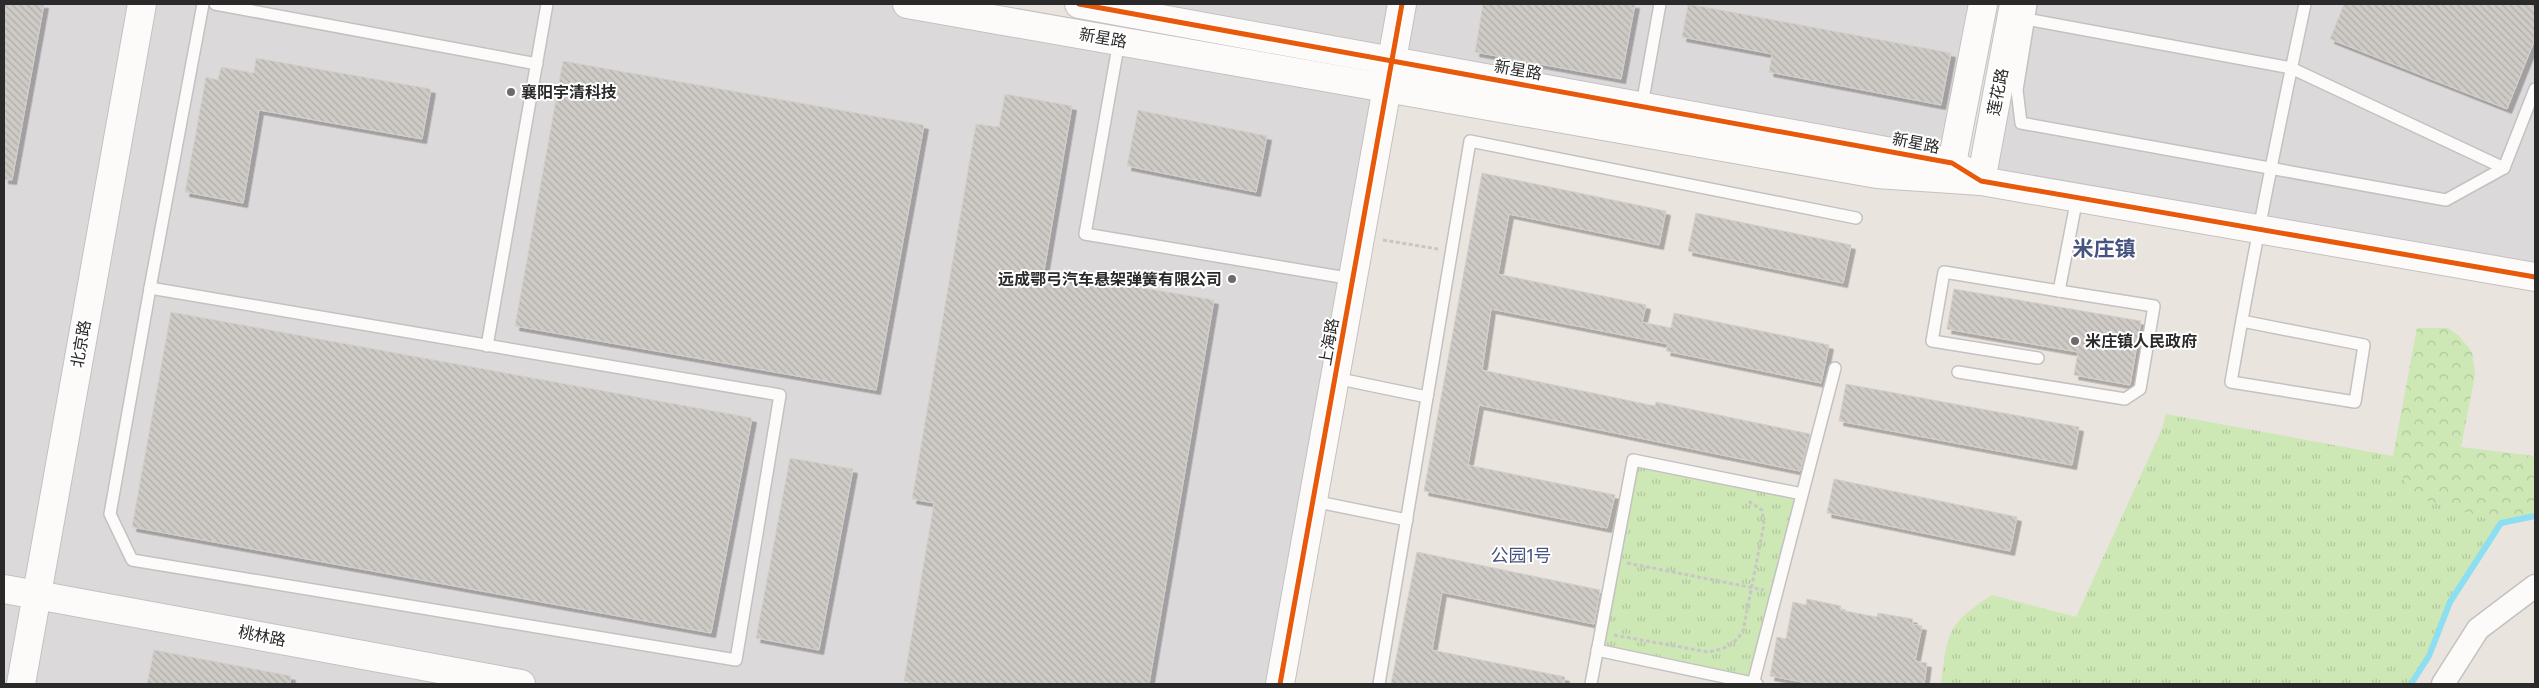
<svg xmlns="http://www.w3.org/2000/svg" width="2539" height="688" font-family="'Fira Sans Condensed','Noto Sans SC',sans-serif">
	<defs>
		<pattern id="grass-tufts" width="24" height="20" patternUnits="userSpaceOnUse" patternTransform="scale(1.25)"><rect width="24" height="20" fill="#cde7b5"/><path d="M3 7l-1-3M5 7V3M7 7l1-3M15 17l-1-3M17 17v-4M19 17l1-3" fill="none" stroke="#b0c69c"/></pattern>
		<pattern id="forest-crowns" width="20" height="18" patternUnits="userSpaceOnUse" patternTransform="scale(1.25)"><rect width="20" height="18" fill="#cde7b5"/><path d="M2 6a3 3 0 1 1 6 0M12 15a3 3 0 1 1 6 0" fill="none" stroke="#b0c69c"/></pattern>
		<pattern id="building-back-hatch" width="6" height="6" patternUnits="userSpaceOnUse" patternTransform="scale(1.25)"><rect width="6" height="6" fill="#cecac6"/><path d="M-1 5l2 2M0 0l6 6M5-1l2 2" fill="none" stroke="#b1aeaa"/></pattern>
		<filter id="shadow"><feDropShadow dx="4.5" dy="4.5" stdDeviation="0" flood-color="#0004"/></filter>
	</defs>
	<rect width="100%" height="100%" fill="#eae4df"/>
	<!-- industrial -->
	<g fill="#dcd9db">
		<polygon points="4,4 916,4 1387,88 1280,684 4,684"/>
		<polygon points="1079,4 1983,4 1954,156"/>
		<polygon points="2019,4 2535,4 2535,277 1981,181"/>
	</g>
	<!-- grass -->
	<g fill="url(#grass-tufts)">
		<path d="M2166 414 2393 456 2412 496 2501 523 2450 602 2429 656 2411 684H1941C1948 632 1946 625 1992 595L2076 617 2162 429Z"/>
		<polygon points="1633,460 1802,494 1753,683 1597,650"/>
	</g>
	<!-- forest -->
	<polygon fill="url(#forest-crowns)" points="2417,328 2448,328 2459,336 2472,352 2475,375 2461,447 2535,456 2535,516 2501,523 2412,496 2393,456"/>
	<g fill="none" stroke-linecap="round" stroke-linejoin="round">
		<!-- stream -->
		<polyline stroke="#8cdef2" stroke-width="6" points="2411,684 2429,656 2450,602 2501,523 2535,516"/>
	</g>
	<!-- building -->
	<g fill="url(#building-back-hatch)" stroke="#d4d0cb" filter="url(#shadow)">
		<polygon points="4,4 44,4 12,180 4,179"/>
		<polygon points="1483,4 1635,4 1621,79 1475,52"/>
		<polygon points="1688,4 1951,53 1941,105 1769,72 1772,54 1682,37"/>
		<polygon points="2344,4 2535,4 2535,39 2507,109 2330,39"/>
		<polygon points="256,58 431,89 422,139 259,110 243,203 185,192 206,77 218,80 221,67 254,73"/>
		<polygon points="563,61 924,125 876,390 515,326"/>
		<polygon points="1005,94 1072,106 1044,271 1214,300 1149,684 923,684 904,681 934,503 912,499 976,124 999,127"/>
		<polygon points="1138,110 1267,136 1256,192 1127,166"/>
		<polygon points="1482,173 1666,211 1659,245 1509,214 1498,274 1646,305 1642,322 1671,328 1674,313 1829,345 1821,383 1666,351 1668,344 1491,309 1482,370 1655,406 1656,402 1810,434 1800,471 1479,405 1468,465 1615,495 1607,528 1424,491"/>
		<polygon points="1696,213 1851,245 1843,283 1688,251"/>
		<polygon points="1954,289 2141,321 2130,385 2074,375 2078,352 1947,329"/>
		<polygon points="171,312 752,418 711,633 132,527"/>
		<polygon points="1846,384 2079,427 2072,465 1839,421"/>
		<polygon points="790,458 853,469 819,650 756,638"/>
		<polygon points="1834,479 2017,517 2010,551 1827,513"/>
		<polygon points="1417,552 1600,590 1594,624 1442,592 1432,650 1565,677 1564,684 1391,684"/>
		<polygon points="1807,599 1841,606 1840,610 1877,617 1878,613 1913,619 1912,624 1922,626 1915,661 1927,663 1924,684 1813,684 1770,676 1777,637 1786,639 1793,602 1806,605"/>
		<polygon points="154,650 291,676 290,684 147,684"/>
	</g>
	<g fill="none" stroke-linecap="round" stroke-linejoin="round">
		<!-- service casing -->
		<g stroke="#c3c1c1" stroke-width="14">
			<g id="service">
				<polyline points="215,4 537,64"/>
				<polyline points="2031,4 2017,90 2021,123 2446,200 2504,168 2535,89"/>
				<polyline points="2021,18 2291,68 2504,168"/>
				<polyline points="1119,41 1085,234 1353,279"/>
				<polyline points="1642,105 1660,4"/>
				<polygon points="150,288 780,395 736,660 132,560 110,514"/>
				<polyline points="150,288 203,4"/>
				<path d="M2242 321 2364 345 2355 402 2231 382C2253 255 2278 130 2305 4"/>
				<polyline points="487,346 547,4"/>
				<polyline points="2038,358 1932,341 1944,272 2059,291 2077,198"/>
				<polyline points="1958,372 2125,399 2140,389 2154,306 2059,291"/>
				<polyline points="1335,378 1427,397"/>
				<polyline points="1313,501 1407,520"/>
				<polyline points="1597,650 1757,684"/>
				<polyline points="1379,684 1470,141 1856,218"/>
				<polyline points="1591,684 1633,460 1802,494"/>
				<polyline points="1753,684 1835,368"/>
			</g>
		</g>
		<!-- minor casing -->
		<g stroke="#c3c1c1" stroke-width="25">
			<polyline id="minor" points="2443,684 2478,629 2535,586"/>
		</g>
		<!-- tertiary casing -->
		<g stroke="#c3c1c1" stroke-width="30">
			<g id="tertiary">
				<polyline points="907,4 1877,174 1981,181 2014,4"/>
				<polyline points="1079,4 1952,163 1981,181 2535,277"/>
				<polyline points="1952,163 1983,4"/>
				<polyline points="4,589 521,684"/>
				<polyline points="21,684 142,4"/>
				<polyline points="1280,684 1402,4"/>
			</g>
		</g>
		<!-- path -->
		<g stroke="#c8c7c7" stroke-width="3" stroke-dasharray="4 2.5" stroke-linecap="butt">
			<polyline points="1383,240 1438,249"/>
			<polyline points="1627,563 1764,590"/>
			<path d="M1614 635 1708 652C1726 649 1734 645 1743 631L1764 524 1762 510 1748 501"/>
		</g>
		<!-- service -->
		<use href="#service" stroke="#fcfbfa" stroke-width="11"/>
		<!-- minor -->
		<use href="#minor" stroke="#fcfbfa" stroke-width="22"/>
		<!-- tertiary -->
		<use href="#tertiary" stroke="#fcfbfa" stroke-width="28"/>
		<!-- cycleway casing -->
		<g stroke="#fff" stroke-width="8">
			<g id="cycleway">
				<polyline points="1079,4 1952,163 1981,181 2535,277"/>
				<polyline points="1280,684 1402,4"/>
			</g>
		</g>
		<!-- cycleway -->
		<use href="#cycleway" stroke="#e8590c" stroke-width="5"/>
	</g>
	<!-- markers -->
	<g fill="#6d6b69" stroke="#fff" stroke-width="2">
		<circle cx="511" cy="92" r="5"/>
		<circle cx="1232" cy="279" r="5"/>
		<circle cx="2075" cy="341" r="5"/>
	</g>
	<g text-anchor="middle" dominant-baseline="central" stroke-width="4" stroke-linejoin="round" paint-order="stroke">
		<!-- street labels -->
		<g font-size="16" fill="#2a2a2a" stroke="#fff">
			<text transform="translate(1103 38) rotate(10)">新星路</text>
			<text transform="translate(1518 70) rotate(10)">新星路</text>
			<text transform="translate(1998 92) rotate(-79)">莲花路</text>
			<text transform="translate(1916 143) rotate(11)">新星路</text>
			<text transform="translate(1329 342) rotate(-80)">上海路</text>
			<text transform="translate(81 344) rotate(-80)">北京路</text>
			<text transform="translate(262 636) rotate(11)">桃林路</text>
		</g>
		<!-- poi labels -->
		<g font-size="16" font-weight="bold" fill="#2a2a2a" stroke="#fff" text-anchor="start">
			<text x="521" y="92">襄阳宇清科技</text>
			<text x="1222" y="279" text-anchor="end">远成鄂弓汽车悬架弹簧有限公司</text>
			<text x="2085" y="341">米庄镇人民政府</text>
		</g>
		<!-- neighbourhood labels -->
		<g font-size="18" fill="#46547f" stroke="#fff">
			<text x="1521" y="556">公园1号</text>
		</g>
		<!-- district labels -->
		<g font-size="21" font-weight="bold" fill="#46547f" stroke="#fff">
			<text x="2104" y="249">米庄镇</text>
		</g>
	</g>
	<!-- border -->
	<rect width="2539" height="688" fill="none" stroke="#2a2a2a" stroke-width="10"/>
</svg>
